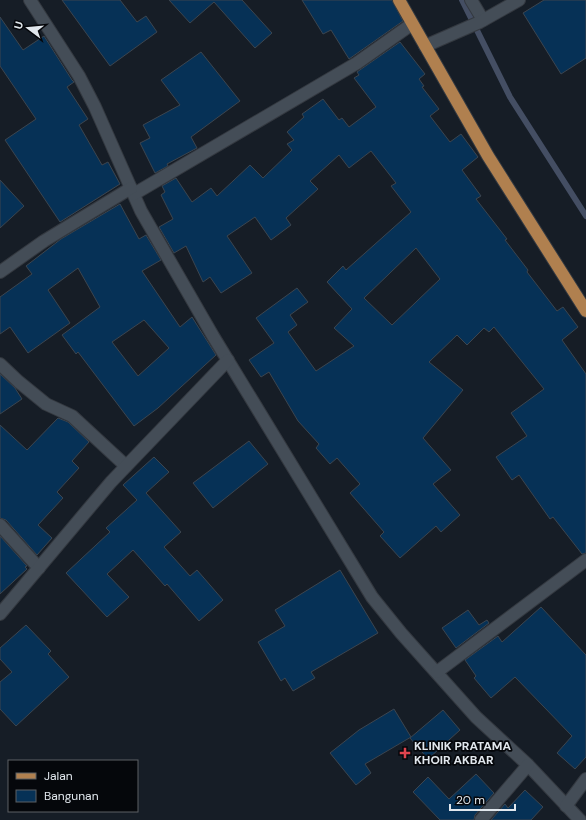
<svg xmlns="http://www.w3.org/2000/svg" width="586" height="820" font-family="'DM Sans',sans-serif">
	<rect width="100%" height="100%" fill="#161d26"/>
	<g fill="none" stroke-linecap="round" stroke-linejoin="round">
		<!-- stream -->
		<polyline stroke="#444e63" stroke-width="6" points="462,0 510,97 586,216"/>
	</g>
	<!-- building -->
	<g fill="#063156" stroke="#3c454f" fill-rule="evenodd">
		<polygon points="62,0 120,0 137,22 146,16 157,32 110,66"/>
		<polygon points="169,0 242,0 272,33 255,48 214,2 190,23"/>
		<polygon points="302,0 392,0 403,21 349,59 331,30 323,34"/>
		<polygon points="544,0 586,0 586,58 561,74 523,13"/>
		<polygon points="0,17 23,50 44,36 72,80 74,82 67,87 88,119 79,125 102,165 108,162 120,184 60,222 5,140 36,119 0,66"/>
		<path d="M400 42 425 74 419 79 424 86 422 87 439 109 430 116 450 142 461 134 478 157 462 170 481 196 476 199 507 239 505 240 528 270 527 272 557 311 563 307 578 327 562 340 586 374V553L582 554 553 517 550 519 519 475 512 480 496 457 527 436 511 413 544 389 494 327 489 332 484 328 467 345 457 335 429 362 463 390 423 438 451 470 433 484 460 515 441 532 436 526 400 558 380 536 384 532 350 493 360 484 337 458 330 464 316 448 319 444 298 421 269 372 261 377 249 360 274 343 256 318 297 288 308 302 290 315 297 325 288 332 316 371 354 346 334 328 352 309 327 282 343 266 346 270 411 212 391 186 396 183 371 151 349 168 339 155 310 181 318 189 286 218 291 225 271 240 255 217 227 236 252 273 221 293 210 277 203 282 186 246 174 253 159 227 173 219 161 195 165 192 162 186 176 178 192 202 211 188 217 196 250 165 263 178 292 150 287 144 294 140 287 132 304 117 302 114 323 99 339 120 342 118 349 127 376 107 354 78 359 75 357 72ZM416 248 440 279 392 325 364 298Z"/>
		<polygon points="201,52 240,101 191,137 197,148 167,164 168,166 155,173 140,143 150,138 143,125 180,105 161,80"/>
		<polygon points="0,180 24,206 0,228"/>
		<path d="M120 204 139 239 146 235 161 260 142 271 180 327 192 317 216 355 158 408 134 426 78 352 76 354 62 335 100 307 78 268 48 290 70 323 28 353 10 327 0 334V297L32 274 26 266 61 239ZM144 320 169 348 138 376 112 342Z"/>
		<polygon points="0,374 15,388 22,399 0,414"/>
		<polygon points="58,418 68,422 89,442 72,461 79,468 57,492 63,498 38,525 52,538 37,555 6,520 0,518 0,425 27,450"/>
		<polygon points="249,441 268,464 213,508 193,483"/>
		<polygon points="154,457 169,472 146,493 181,532 164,547 190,576 197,570 223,600 199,621 167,584 165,586 133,550 107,574 129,597 107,617 66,573 110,532 106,528 137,500 123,485"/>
		<polygon points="0,536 27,566 25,567 27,569 0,594"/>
		<polygon points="340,570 378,633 311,672 315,678 293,691 285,678 281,681 258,642 285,626 275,610"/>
		<polygon points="541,607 586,655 586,757 575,769 557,753 572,736 515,677 491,698 474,678 476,676 465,660 498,636 502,642"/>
		<polygon points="468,610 479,625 487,620 489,623 456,648 442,628"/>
		<polygon points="26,625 51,651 48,654 69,677 16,726 0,709 0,682 12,672 0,659 0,648"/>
		<polygon points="394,709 411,737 365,764 371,773 356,785 330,753 359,730"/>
		<polygon points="443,710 460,730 428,759 410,738"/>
		<polygon points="476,774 494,793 475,815 474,820 440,820 413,792 428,777 449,799"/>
		<polygon points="525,790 543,807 531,820 491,820 505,804 508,808"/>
	</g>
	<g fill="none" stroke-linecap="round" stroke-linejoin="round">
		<!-- minor casing -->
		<g stroke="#343940" stroke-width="14">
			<g id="minor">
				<polyline points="30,0 79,76 95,107 141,211 213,336 372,597 401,633 476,717 528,765 580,820"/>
				<polyline points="471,0 483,20"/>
				<polyline points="425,46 480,22 519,0"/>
				<polyline points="134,194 357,63 412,24"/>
				<polyline points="0,272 44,241 131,188"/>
				<polyline points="0,364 19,382 46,404 72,416 126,466"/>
				<polyline points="0,525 39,568"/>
				<polyline points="0,614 111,482 228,360"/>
				<polyline points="437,672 586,560"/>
				<polyline points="566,806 586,779"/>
				<polyline points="481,820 528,765"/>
			</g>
		</g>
		<!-- major casing -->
		<g stroke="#343940" stroke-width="14">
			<polyline id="major" points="399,0 488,156 586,311"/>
		</g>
		<!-- minor -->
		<use href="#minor" stroke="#444d57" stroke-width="12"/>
		<!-- major -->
		<use href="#major" stroke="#b0804f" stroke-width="12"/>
	</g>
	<!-- markers -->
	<path fill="#e0444e" stroke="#05070b" stroke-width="1.5" d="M403 747h4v4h4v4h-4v4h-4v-4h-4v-4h4z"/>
	<g text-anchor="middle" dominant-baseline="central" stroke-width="3.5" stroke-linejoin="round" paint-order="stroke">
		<!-- poi labels -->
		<g font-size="12" font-weight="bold" fill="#e1e7ed" stroke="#05070b" text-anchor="start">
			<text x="414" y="746">KLINIK PRATAMA<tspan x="414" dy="14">KHOIR AKBAR</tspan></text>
		</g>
	</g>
	<!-- legend -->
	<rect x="8" y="760" width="130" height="52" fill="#05070b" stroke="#5d6165"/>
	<rect x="16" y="773" width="20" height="6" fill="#b0804f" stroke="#5d6165"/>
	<text x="44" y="780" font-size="12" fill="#e1e7ed">Jalan</text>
	<rect x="16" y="790" width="20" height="12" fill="#063156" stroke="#5d6165"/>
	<text x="44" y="800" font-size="12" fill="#e1e7ed">Bangunan</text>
	<!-- north arrow -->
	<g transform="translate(28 28) rotate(286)" stroke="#05070b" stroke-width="3" paint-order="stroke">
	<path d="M0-3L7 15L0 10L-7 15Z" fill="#e1e7ed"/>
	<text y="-6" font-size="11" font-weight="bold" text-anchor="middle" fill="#e1e7ed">U</text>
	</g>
	<!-- scale -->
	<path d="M450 804v6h65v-6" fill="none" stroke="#e1e7ed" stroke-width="2"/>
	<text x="456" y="804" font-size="12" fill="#e1e7ed" stroke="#05070b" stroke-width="3" paint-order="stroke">20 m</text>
</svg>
